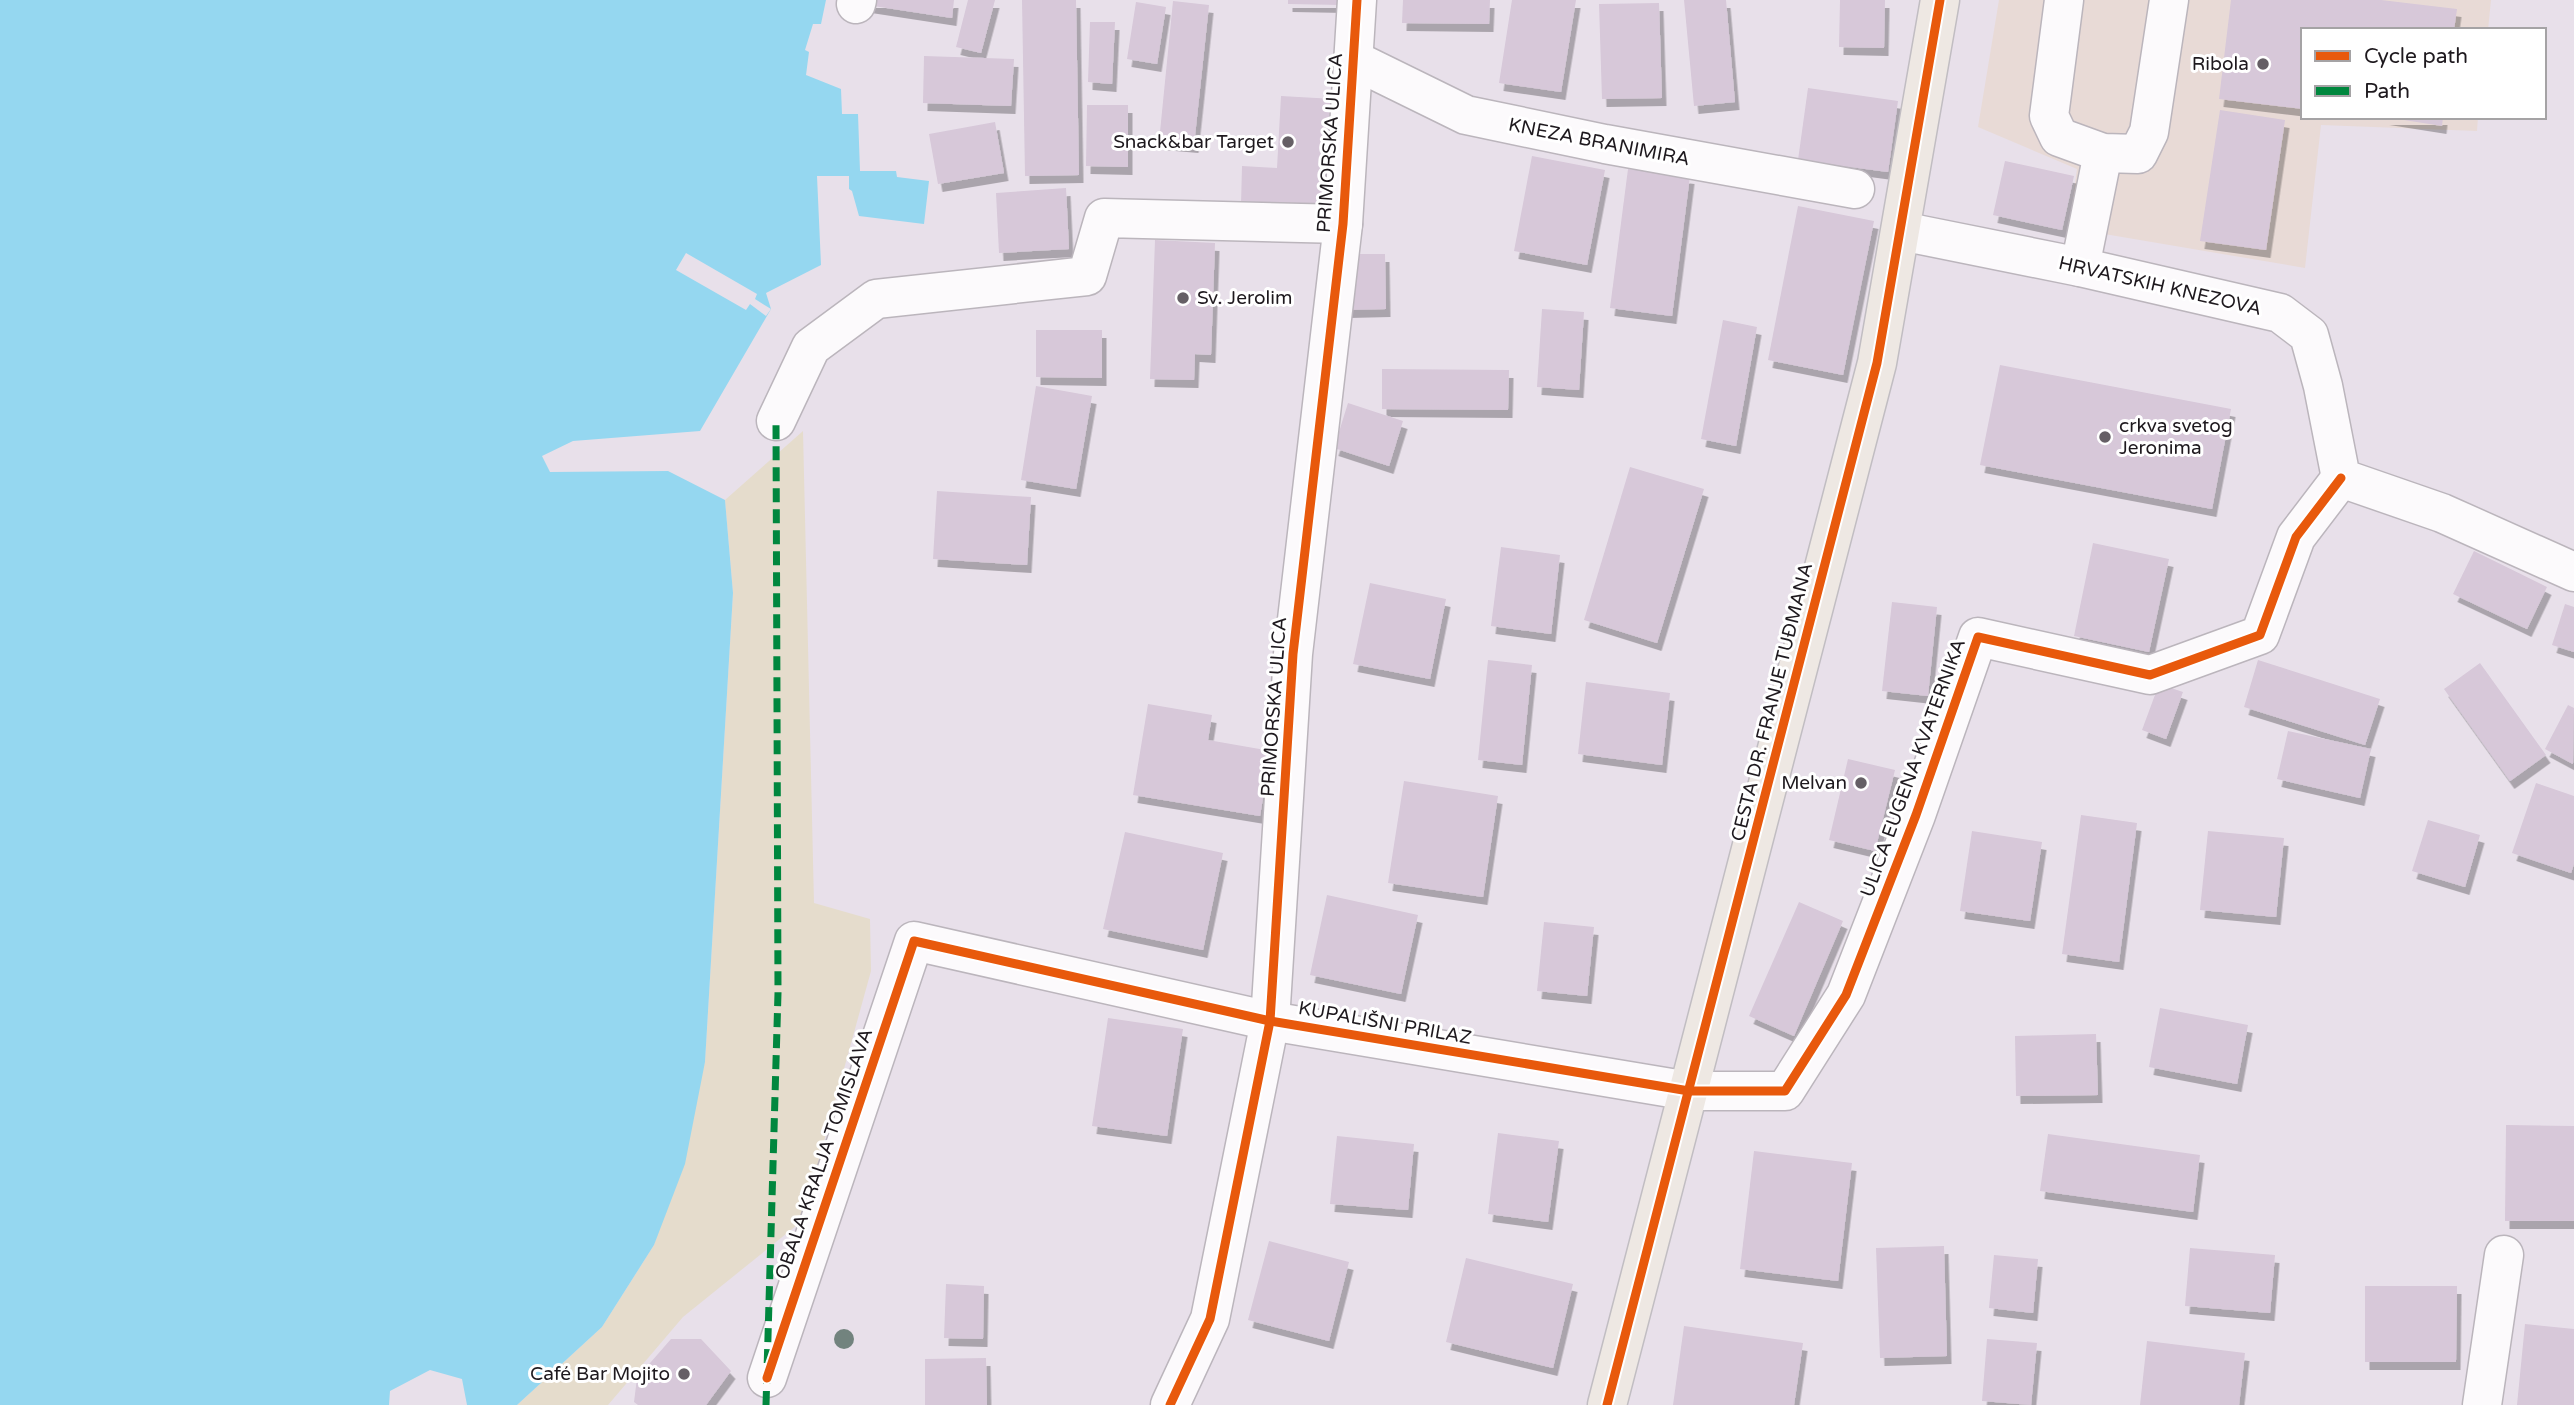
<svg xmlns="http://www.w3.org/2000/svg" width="2574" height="1405" font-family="'Varela Round',sans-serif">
	<defs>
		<filter id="shadow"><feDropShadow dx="4.5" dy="8" stdDeviation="0" flood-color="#0004"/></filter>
	</defs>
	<rect width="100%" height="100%" fill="#e8e0ea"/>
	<!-- commercial -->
	<polygon fill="#e8dad6" points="1999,0 2491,0 2488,30 2303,30 2303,117 2478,117 2477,131 2321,125 2305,268 2069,228 2077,169 1978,127"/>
	<!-- sand -->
	<polygon fill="#e5dccc" points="803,431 814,903 870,919 871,971 802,1221 683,1317 608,1405 517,1405 602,1327 654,1245 705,1062 733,593 725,500"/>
	<!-- water -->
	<polygon fill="#95d7f0" points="0,0 826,0 821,24 813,24 805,50 809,52 806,75 841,89 842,114 858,114 860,171 896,171 897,177 929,181 924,224 859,216 852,191 849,189 849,176 817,176 821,265 766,293 771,309 700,431 573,441 542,456 550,472 668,471 725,500 733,593 705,1062 685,1164 654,1245 602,1327 517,1405 467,1405 462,1379 430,1370 390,1391 389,1405 0,1405"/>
	<!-- pier -->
	<polygon fill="#e8e0ea" points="686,253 757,294 755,299 771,309 766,316 750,304 746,310 676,270"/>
	<!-- building -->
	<g fill="#d7c8d9" filter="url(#shadow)">
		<polygon points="868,0 954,0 952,18 867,5"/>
		<polygon points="968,0 995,0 981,53 956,47"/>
		<polygon points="1022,0 1076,0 1079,175 1025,176"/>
		<polygon points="1288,0 1341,0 1341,5 1288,4"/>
		<polygon points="1403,0 1490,0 1489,24 1402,23"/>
		<polygon points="1512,0 1576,0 1561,92 1499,83"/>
		<polygon points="1684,0 1726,0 1735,102 1694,106"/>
		<polygon points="1840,0 1885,0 1884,48 1839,47"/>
		<polygon points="2231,0 2381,0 2457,9 2454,30 2303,30 2303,109 2219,99"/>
		<polygon points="1173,1 1209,5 1194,145 1159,142"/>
		<polygon points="1136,2 1166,7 1157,64 1127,59"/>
		<polygon points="1659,3 1662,98 1602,99 1599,4"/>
		<polygon points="1090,22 1115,22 1112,84 1088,82"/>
		<polygon points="924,56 1014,59 1011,106 923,103"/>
		<polygon points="1808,88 1898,101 1888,172 1798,160"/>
		<polygon points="1281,96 1334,99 1328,210 1241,205 1242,166 1277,168"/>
		<polygon points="1087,105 1128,105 1128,167 1086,166"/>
		<polygon points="2220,110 2285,120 2266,250 2200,241"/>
		<polygon points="2385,117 2443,117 2442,126"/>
		<polygon points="995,122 1004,173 938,184 929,134"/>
		<polygon points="1532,156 1605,170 1587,265 1514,251"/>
		<polygon points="2005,161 2074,176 2062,230 1993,215"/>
		<polygon points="1628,169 1690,176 1672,316 1610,308"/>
		<polygon points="1066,188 1069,249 999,253 996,193"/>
		<polygon points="1798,206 1874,221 1843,375 1768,360"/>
		<polygon points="1155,240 1215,243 1211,355 1195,354 1194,380 1150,379"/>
		<polygon points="1344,254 1385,254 1386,309 1345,310"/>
		<polygon points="1542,309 1584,312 1579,390 1537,387"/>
		<polygon points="1723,320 1757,327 1736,446 1701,439"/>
		<polygon points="1036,330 1102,330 1102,378 1036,377"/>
		<polygon points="2000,365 2231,409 2212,509 1980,465"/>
		<polygon points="1382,369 1509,370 1508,410 1382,409"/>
		<polygon points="1036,386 1092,396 1076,489 1021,480"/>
		<polygon points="1348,403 1403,421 1389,466 1334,448"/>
		<polygon points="1630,467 1704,489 1657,643 1584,620"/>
		<polygon points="937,491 1031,497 1027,565 933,559"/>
		<polygon points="2093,543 2169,559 2149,652 2074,636"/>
		<polygon points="1501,547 1560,555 1551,634 1491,626"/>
		<polygon points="2474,551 2547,587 2527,629 2453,594"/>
		<polygon points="1370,583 1446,599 1430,679 1353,664"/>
		<polygon points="1892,602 1937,607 1928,696 1882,691"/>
		<polygon points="2565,604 2574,607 2574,652 2552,645"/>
		<polygon points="1488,660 1532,665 1522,765 1478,760"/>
		<polygon points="2258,660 2380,699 2365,745 2244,707"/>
		<polygon points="2480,663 2546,755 2510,781 2444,689"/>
		<polygon points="1586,682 1670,693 1662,765 1578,754"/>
		<polygon points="2159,684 2183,692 2166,739 2142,730"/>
		<polygon points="1148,704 1212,715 1208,740 1271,751 1260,816 1133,795"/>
		<polygon points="2568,705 2574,708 2573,764 2545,749"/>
		<polygon points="2288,731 2371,749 2360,798 2277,779"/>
		<polygon points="1848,759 1895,770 1875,851 1829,840"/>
		<polygon points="1404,781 1498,796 1483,897 1388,883"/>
		<polygon points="2536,783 2574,796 2574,864 2571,873 2512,853"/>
		<polygon points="2081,815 2137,823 2119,962 2062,954"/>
		<polygon points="2428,820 2480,835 2465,887 2412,871"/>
		<polygon points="1972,831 2042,842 2030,921 1960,911"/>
		<polygon points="2208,831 2284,838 2276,917 2200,910"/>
		<polygon points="1125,832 1223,853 1203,950 1103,929"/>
		<polygon points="1327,895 1418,915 1401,994 1310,975"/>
		<polygon points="1799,902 1843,921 1794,1036 1749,1016"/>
		<polygon points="1544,922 1594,927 1587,996 1537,991"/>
		<polygon points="2160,1008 2248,1025 2237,1084 2149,1067"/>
		<polygon points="1108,1018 1183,1029 1167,1136 1092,1126"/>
		<polygon points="2096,1034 2098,1095 2016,1096 2015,1036"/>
		<polygon points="2506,1125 2574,1126 2574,1221 2505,1221"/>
		<polygon points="1498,1133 1559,1141 1548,1222 1488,1214"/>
		<polygon points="2048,1134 2200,1155 2193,1212 2040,1191"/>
		<polygon points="1337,1136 1414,1144 1408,1210 1330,1204"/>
		<polygon points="1754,1151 1852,1163 1838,1281 1740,1269"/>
		<polygon points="1269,1241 1349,1262 1329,1341 1248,1320"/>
		<polygon points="1944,1246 1947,1356 1880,1358 1876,1248"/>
		<polygon points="2190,1248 2275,1255 2270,1313 2185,1306"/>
		<polygon points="1994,1255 2038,1259 2033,1313 1989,1308"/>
		<polygon points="1466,1258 1573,1284 1553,1368 1446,1342"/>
		<polygon points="946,1284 984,1286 983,1339 944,1338"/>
		<polygon points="2365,1286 2457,1286 2456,1362 2365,1362"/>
		<polygon points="2525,1324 2574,1329 2574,1405 2517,1405"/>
		<polygon points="1684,1326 1803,1343 1794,1405 1673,1405"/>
		<polygon points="671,1339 701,1339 731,1371 706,1405 638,1405 634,1402 637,1378"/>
		<polygon points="1987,1339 2037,1343 2031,1405 1982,1401"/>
		<polygon points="2147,1341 2245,1353 2239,1405 2140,1405"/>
		<polygon points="986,1358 987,1405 925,1405 925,1359"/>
	</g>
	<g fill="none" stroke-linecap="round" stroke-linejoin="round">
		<!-- minor casing -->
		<g stroke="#bbb5bc" stroke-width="41">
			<g id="minor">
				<polyline points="2064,0 2049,116 2059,137 2103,153 2138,154 2149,132 2169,0"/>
				<polyline points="856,4 857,0"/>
				<polyline points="1354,60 1466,115 1605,144 1855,189"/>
				<polyline points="1901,231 2080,267 2280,313 2309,335 2323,386 2341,478 2442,513 2574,572"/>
				<polyline points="2080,267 2103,153"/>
				<polyline points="776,421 811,347 876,299 1087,276 1104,218 1343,224"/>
				<polyline points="767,1378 914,941 1270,1021 1689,1091 1785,1091 1846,995 1916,815 1978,637 2150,675 2260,635 2296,537 2341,478"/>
				<polyline points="1170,1405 1210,1319 1270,1021 1293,654 1343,224 1357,0"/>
				<polyline points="2482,1405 2504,1255"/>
			</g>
		</g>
		<!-- major casing -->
		<g stroke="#c1bdc2" stroke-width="41">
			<polyline id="major" points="1607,1405 1877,363 1940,0"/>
		</g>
		<!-- minor -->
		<use href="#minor" stroke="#fcfafc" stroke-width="38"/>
		<!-- major -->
		<use href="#major" stroke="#eee8e3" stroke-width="38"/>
		<!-- quiet -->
		<polyline stroke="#00873e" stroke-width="7" stroke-dasharray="14 7" stroke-linecap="butt" points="766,1405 778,993 776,421"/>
		<!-- cycleway casing -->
		<g stroke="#fff" stroke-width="13">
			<g id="cycleway">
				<polyline points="767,1378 914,941 1270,1021 1689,1091 1785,1091 1846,995 1916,815 1978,637 2150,675 2260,635 2296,537 2341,478"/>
				<polyline points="1170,1405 1210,1319 1270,1021 1293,654 1343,224 1357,0"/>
				<polyline points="1607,1405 1877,363 1940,0"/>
			</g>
		</g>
		<!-- cycleway -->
		<use href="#cycleway" stroke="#e8590c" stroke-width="9"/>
	</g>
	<!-- trees -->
	<circle fill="#72837e" cx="844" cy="1339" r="10"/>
	<!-- markers -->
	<g fill="#655f65" stroke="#fff" stroke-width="2.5">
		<circle cx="2263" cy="64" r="7"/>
		<circle cx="1288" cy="142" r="7"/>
		<circle cx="1183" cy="298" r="7"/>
		<circle cx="2105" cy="437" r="7"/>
		<circle cx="1861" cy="783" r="7"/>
		<circle cx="684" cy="1374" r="7"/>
	</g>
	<g text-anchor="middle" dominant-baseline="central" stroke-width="6" stroke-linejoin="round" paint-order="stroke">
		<!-- poi labels -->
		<g font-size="19" fill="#1e191e" stroke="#fff" text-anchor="end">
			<text x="2249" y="64">Ribola</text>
			<text x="1274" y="142">Snack&amp;bar Target</text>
			<text x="1197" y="298" text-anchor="start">Sv. Jerolim</text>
			<text x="2119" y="426" text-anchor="start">crkva svetog<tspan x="2119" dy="22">Jeronima</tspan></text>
			<text x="1847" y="783">Melvan</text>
			<text x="670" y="1374">Café Bar Mojito</text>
		</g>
		<!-- street labels -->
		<g font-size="19" fill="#1e191e" stroke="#fff">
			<text transform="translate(1599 142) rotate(11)">KNEZA BRANIMIRA</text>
			<text transform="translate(1330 143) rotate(-86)">PRIMORSKA ULICA</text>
			<text transform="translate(2160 286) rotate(13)">HRVATSKIH KNEZOVA</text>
			<text transform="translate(1772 702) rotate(-76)">CESTA DR. FRANJE TUĐMANA</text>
			<text transform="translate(1274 707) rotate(-86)">PRIMORSKA ULICA</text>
			<text transform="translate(1913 768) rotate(-70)">ULICA EUGENA KVATERNIKA</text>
			<text transform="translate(1385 1023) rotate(10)">KUPALIŠNI PRILAZ</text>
			<text transform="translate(824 1154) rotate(-71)">OBALA KRALJA TOMISLAVA</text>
		</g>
	</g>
	<!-- legend -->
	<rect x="2301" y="28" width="245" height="91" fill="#ffffff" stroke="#a5a3a5" stroke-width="2"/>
	<rect x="2315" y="51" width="35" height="10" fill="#e8590c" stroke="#a5a3a5" stroke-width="2"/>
	<text x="2364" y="63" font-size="21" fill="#1e191e">Cycle path</text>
	<rect x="2315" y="86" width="35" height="10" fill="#00873e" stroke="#a5a3a5" stroke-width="2"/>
	<text x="2364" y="98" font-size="21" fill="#1e191e">Path</text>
</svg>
